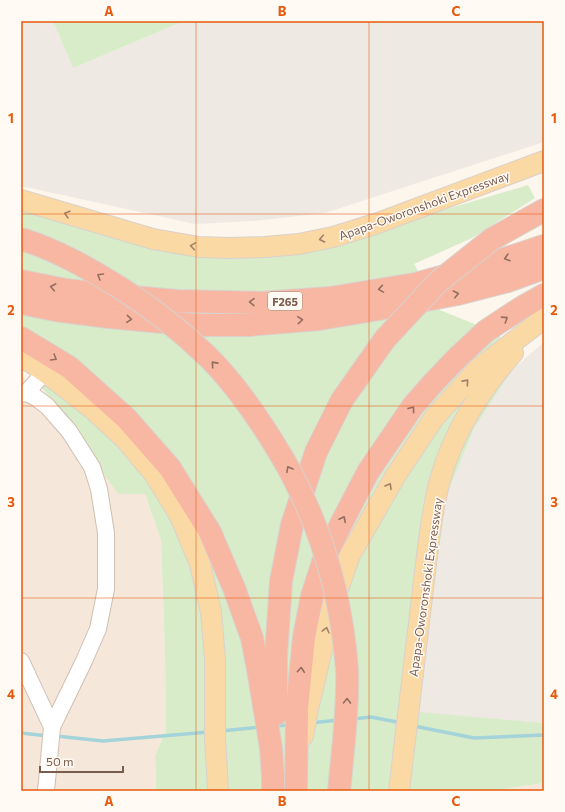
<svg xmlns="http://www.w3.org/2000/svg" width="565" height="812" font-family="Commissioner,sans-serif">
	<rect width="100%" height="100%" fill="#fdf6ec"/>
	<!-- residential -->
	<g fill="#f5e8da">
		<polygon points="21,376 59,410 145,494 161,540 165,654 166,731 155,755 156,791 21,791"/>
		<polygon points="544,783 544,791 492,791"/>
	</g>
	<!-- industrial -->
	<g fill="#efe9e4">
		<polygon points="21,21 53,21 73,68 184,21 544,21 544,142 325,213 253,221 195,224 21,186"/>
		<polygon points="544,342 544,723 418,713 446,497 474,429 512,370"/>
	</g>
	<!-- green -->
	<g fill="#d8ecc9">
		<polygon points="53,21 184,21 73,68"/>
		<polygon points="528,185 535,198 472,238 414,264 440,310 499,334 512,370 474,429 446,497 418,712 544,723 544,783 492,791 156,791 155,755 166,731 165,654 161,540 145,494 118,494 59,410 21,361 21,207 113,232 323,246"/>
	</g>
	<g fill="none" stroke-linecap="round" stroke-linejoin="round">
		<!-- stream -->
		<g stroke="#a5d3da" stroke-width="3.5">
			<polyline points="353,719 371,717 402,723"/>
			<polyline points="311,723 339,720"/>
			<polyline points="275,726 289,725"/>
			<polyline points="414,726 474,738 544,735"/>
			<polyline points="221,731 261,727"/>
			<polyline points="21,733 48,736"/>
			<polyline points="56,736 103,741 209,732"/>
		</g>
		<!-- minor casing -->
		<g stroke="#d1beb0" stroke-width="18">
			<g id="minor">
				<polyline points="26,393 35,397 47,406 69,431 92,467 99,489 106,533 106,589 98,629 84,661 52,727"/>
				<polyline points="21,394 26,393 45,372"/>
				<polyline points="21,661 52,727 46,791"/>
			</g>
		</g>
		<!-- major casing -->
		<g stroke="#dad1cd" stroke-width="22">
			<g id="major">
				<polyline points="21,200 153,239 199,247 229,248 265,247 299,244 333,237 378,223 544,161"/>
				<polyline points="21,356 45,372 89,406 126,440 155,475 180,516 200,564 211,612 215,659 215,737 218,791"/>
				<polyline points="303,736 308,709 333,603 350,555 396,475 434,418 477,370 543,319"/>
				<path d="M399 791 428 547C431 524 434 502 440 480 453 433 481 389 513 353"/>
			</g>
		</g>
		<!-- highway casing -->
		<g stroke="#dad1cd" stroke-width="24">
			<g id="highway">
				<polyline points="492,239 544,210"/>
				<polyline points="21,281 66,290 100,294 177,301 262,303 330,298 415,284 489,264 544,246"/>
				<polyline points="21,303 55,310 109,317 195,325 249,325 319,319 379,309 457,294 508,281 544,268"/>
				<polyline points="21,338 69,367 126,418 170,468 210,532 234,588 252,638 258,669 271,748 273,777 273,791"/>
				<polyline points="276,714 276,656 281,581 292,525 316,452 342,400 385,339"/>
				<polyline points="296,791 297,708 304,637 312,596 324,559 343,520 368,472 413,406 434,382 458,357 486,331 521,308 544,295"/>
				<polyline points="339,791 344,740"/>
			</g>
		</g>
		<!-- minor -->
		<use href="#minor" stroke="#fff" stroke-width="16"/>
		<!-- major -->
		<use href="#major" stroke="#fbd9a5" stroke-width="20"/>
		<!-- highway -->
		<use href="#highway" stroke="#f7b7a3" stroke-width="22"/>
		<!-- highway-bridge casing -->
		<g stroke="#dad1cd" stroke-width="24" stroke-linecap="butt">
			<g id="highway-bridge">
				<path d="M21 239C57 250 90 269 122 289 152 308 180 330 206 355 228 376 247 402 264 428 275 445 286 462 295 481 325 539 342 604 347 669 348 693 346 717 344 740"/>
				<polyline points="385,339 438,282 492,239"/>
			</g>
		</g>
		<!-- highway-bridge -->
		<use href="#highway-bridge" stroke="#f7b7a3" stroke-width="22"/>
	</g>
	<!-- one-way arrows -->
	<defs><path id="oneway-chevron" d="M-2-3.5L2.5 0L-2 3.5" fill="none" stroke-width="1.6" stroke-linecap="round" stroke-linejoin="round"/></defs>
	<g stroke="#a18267">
		<use href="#oneway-chevron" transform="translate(67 214) rotate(-164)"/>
		<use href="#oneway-chevron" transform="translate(322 239) rotate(168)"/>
		<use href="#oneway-chevron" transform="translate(193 246) rotate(-171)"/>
		<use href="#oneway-chevron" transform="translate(466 382) rotate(-48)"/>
		<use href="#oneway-chevron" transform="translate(389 486) rotate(-60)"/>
		<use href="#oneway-chevron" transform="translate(326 630) rotate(-76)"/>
	</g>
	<g stroke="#936e5e">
		<use href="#oneway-chevron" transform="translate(507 258) rotate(163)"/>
		<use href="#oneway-chevron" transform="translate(100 276) rotate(-149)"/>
		<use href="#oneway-chevron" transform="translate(53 287) rotate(-169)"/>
		<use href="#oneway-chevron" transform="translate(381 289) rotate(171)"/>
		<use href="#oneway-chevron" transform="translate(456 294) rotate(-13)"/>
		<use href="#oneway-chevron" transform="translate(252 302) rotate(-179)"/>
		<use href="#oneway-chevron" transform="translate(129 319) rotate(5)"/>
		<use href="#oneway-chevron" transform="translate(505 319) rotate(-33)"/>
		<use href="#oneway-chevron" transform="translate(300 320) rotate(-5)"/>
		<use href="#oneway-chevron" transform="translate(54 358) rotate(31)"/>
		<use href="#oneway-chevron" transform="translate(214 364) rotate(-132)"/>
		<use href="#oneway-chevron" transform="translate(412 409) rotate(-54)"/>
		<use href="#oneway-chevron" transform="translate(289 469) rotate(-119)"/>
		<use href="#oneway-chevron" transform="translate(343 519) rotate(-63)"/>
		<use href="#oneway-chevron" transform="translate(301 670) rotate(-85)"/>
		<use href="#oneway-chevron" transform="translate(347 701) rotate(-89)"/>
	</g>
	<!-- grid -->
	<path fill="none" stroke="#e8590c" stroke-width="1" stroke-opacity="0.55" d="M196 21V791M369 21V791M21 214H544M21 406H544M21 598H544"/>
	<g text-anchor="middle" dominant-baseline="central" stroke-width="3" stroke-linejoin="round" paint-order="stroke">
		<!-- shield labels -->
		<rect fill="#fffaf3" stroke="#a28b7f" stroke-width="1" x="268" y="292" width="34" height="18" rx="3"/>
		<g font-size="11" font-weight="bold" fill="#7a5c4d">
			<text x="285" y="301">F265</text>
		</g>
		<!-- street labels -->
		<g font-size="12" fill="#7a5c4d" stroke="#fffaf3">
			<text transform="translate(424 205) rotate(-20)">Apapa-Oworonshoki Expressway</text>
			<text transform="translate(425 587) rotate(-82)">Apapa-Oworonshoki Expressway</text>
		</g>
	</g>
	<!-- border -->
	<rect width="565" height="812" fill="none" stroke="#fffaf3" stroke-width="44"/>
	<!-- scale -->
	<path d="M40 766v6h83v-6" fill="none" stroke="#7a5c4d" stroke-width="2"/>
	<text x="46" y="766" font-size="12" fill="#7a5c4d" stroke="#fffaf3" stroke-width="3" paint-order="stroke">50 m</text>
	<rect x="22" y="22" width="521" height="768" fill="none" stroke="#e8590c" stroke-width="1.5"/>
	<g font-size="13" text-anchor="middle" font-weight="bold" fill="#e8590c">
		<text x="109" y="16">A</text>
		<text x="282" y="16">B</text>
		<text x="456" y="16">C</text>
		<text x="11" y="123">1</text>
		<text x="554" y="123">1</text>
		<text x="11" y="315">2</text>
		<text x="554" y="315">2</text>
		<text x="11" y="507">3</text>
		<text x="554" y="507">3</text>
		<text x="11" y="699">4</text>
		<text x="554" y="699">4</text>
		<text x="109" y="806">A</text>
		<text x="282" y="806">B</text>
		<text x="456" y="806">C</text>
	</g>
</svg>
